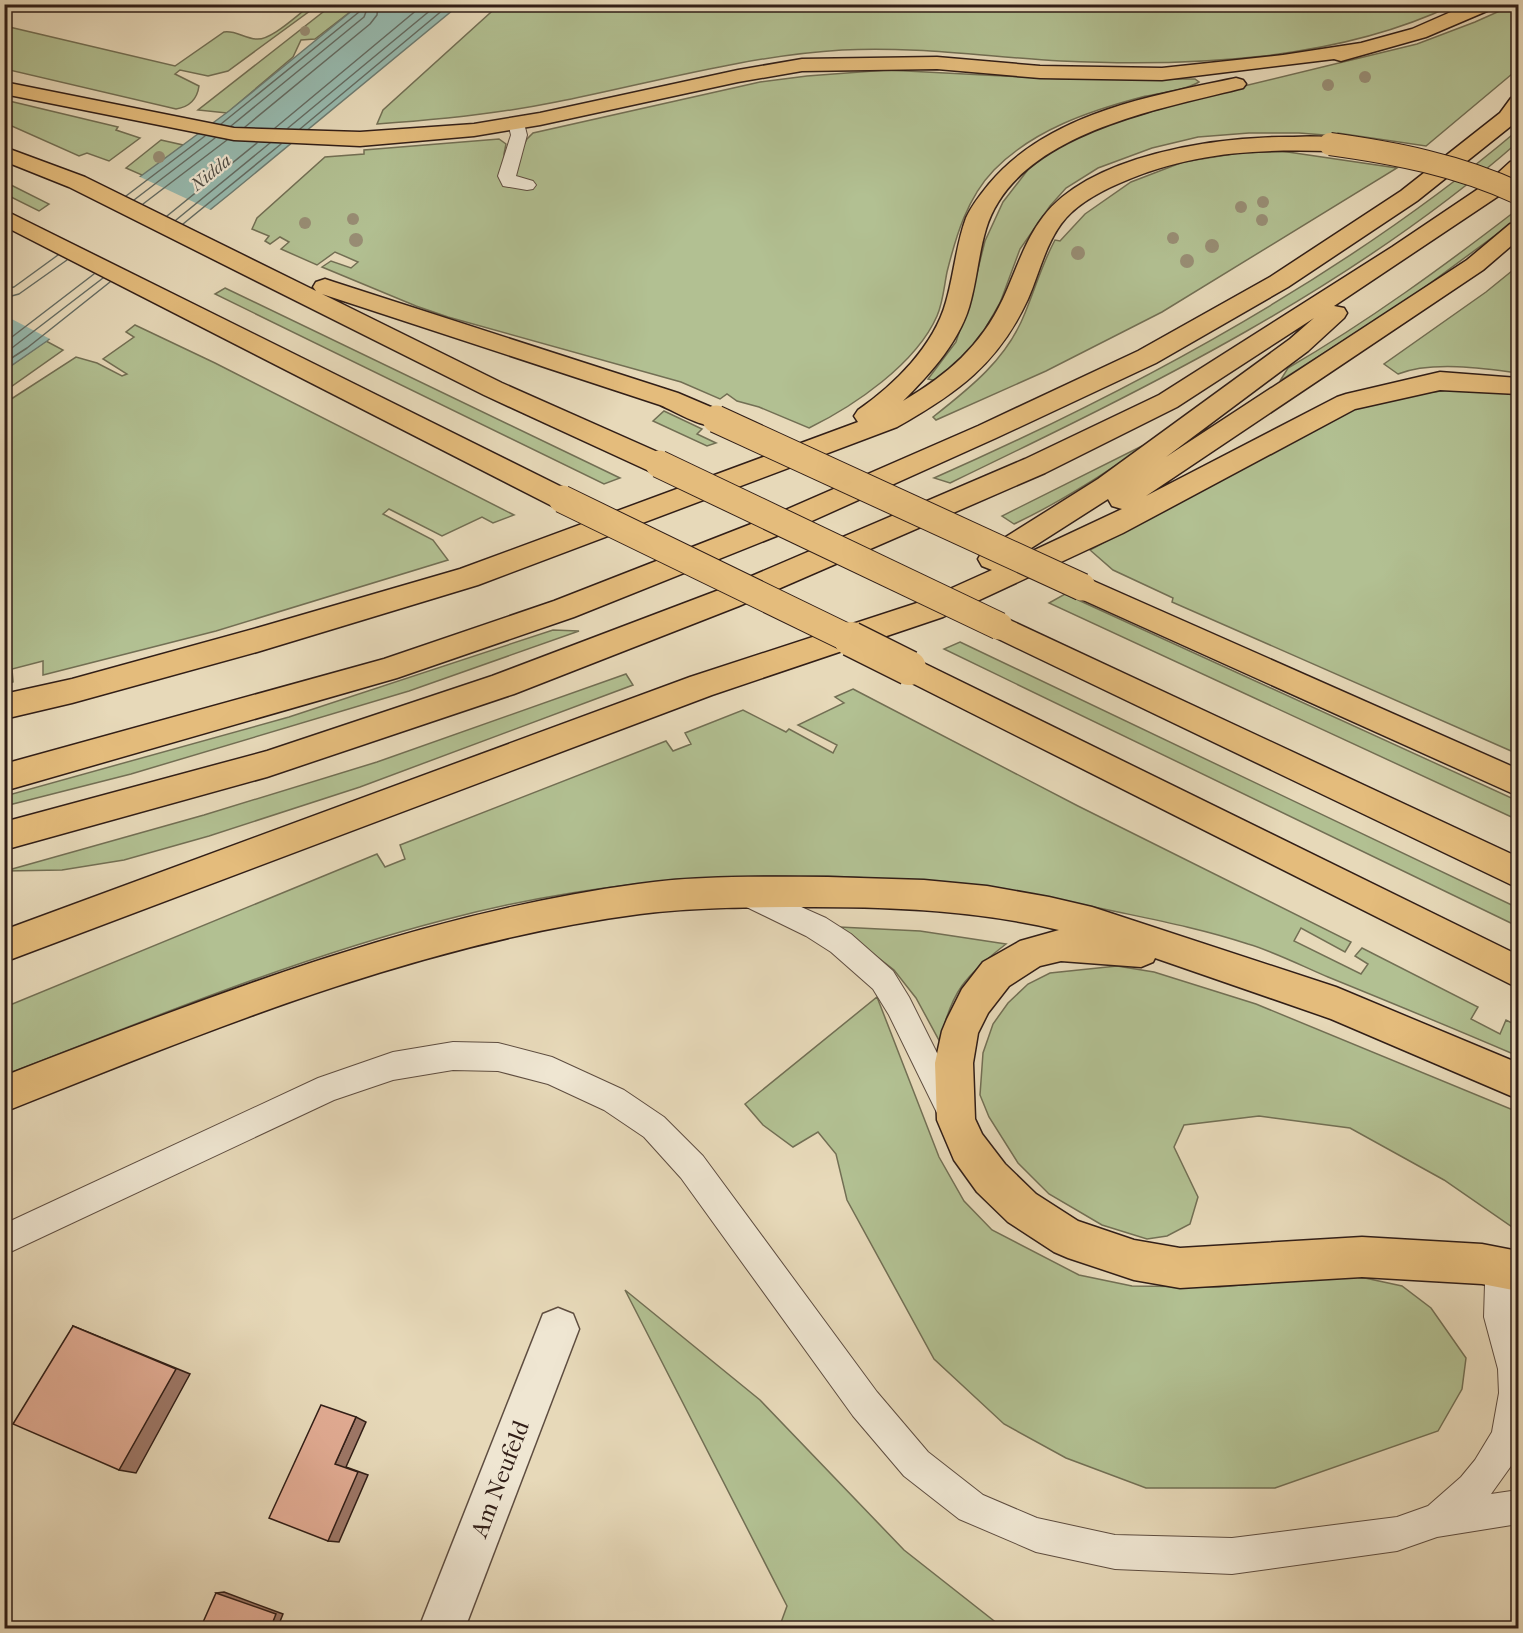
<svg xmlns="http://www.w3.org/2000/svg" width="1523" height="1633" font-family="'IM FELL French Canon',serif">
	<rect width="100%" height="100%" fill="#e7d9b9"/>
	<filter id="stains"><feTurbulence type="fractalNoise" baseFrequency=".00333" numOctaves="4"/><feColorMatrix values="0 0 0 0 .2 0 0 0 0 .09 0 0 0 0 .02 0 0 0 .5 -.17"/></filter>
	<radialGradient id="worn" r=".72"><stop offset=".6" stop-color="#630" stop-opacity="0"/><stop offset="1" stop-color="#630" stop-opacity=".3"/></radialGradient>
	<!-- green -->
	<g fill="#b2c092" stroke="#726f54" stroke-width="1.5">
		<path d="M500 4H1453V5C1336 61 1188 67 1061 61 988 57 915 46 842 50 744 56 652 83 556 102 497 114 437 120 377 124L383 110Z"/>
		<path d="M311 5H318L228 71 208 76 180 70 175 74 199 86C197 100 189 107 176 109L5 69V26L175 66 224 32C235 30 244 38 256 39 271 41 298 14 311 5Z"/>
		<polygon points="332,5 359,5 315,39 301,40 293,57 227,113 198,110"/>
		<polygon points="1513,5 1518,5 1518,69 1426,146 1338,133 1337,136 1299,133 1249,133 1198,137 1152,148 1098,168 1066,188 1050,206 1020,249 1000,303 974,348 937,381 928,379 956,342 973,289 985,241 1003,202 1030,167 1062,143 1098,127 1215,93 1417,44 1475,22"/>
		<path d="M887 70 1064 79H1195L1199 82C1184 91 1160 93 1142 97 1089 111 1033 130 994 170 967 198 956 236 947 272 944 287 943 302 937 316 916 364 854 406 809 428L759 407 737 401 727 394 720 399 681 382 448 317 416 306 322 267 331 261 351 268 358 262 335 252 317 265 281 249 289 242 280 237 270 244 265 241 269 236 252 229 257 218 325 157 364 154V150L499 139 506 144 504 154 506 166 518 157 527 139 533 133 760 82 807 76Z"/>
		<polygon points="5,100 118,127 116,130 140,138 109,161 87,153 79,156 5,123"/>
		<path d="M1518 130V142C1352 288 1149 387 950 483L934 478C1138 388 1348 274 1518 130Z"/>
		<polygon points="161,140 183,145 144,176 126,168"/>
		<path d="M1281 151 1397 168 1162 312 1046 371 936 420 933 417C970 388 1007 359 1025 313 1035 289 1042 264 1055 240L1060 241 1085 214 1131 182 1183 162 1239 153Z"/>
		<polygon points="5,182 49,204 39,211 5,194"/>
		<path d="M1518 209V218L1516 220 1406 301 1280 381 1288 368C1369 321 1444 266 1518 209Z"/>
		<path d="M1518 266V373C1483 368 1431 361 1398 374L1384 364 1486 292Z"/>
		<polygon points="225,288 620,478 604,484 215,294"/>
		<polygon points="135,325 215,363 514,515 493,523 482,517 442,536 389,509 383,514 433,540 448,560 216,631 43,675 43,661 12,669 13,682 5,684 5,403 76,357 97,363 122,376 127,374 103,359 134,337 126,332"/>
		<polygon points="46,341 63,350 5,391 5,370"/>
		<polygon points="1450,390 1518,394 1518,754 1172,602 1173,598 1113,570 1090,550 1358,407 1401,396"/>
		<polygon points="664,411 702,429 697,434 716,443 707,446 653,421"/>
		<path d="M1152 441C1108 471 1063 501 1014 524L1002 516Z"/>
		<polygon points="1065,594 1518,801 1518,820 1049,603"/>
		<polygon points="553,630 579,631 409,691 131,774 5,806 5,796 289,717"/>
		<polygon points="960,642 1518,908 1517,926 944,649"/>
		<polygon points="626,674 633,685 360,787 209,836 124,860 62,870 5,871 204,815 377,762"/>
		<path d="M853 689 1078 806 1351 942 1345 952 1301 928 1294 941 1361 974 1368 964 1355 956 1362 948 1478 1007 1471 1019 1500 1034 1506 1020 1518 1026V1056C1455 1029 1392 1003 1328 977 1302 966 1275 952 1248 944 1206 930 1161 921 1118 912 894 864 666 861 444 920 294 959 149 1019 5 1075V1007L377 854 385 867 405 859 400 845 666 741 673 751 691 744 685 733 743 710 786 732 789 729 833 753 837 745 798 725 844 703 835 697Z"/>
		<path d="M839 927 920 931 1006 944C966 975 951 991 940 1042L916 998 894 970Z"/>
		<polygon points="1117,966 1154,972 1256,1004 1518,1112 1518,1231 1444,1180 1350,1128 1259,1116 1184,1125 1174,1147 1198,1197 1190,1224 1167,1236 1147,1239 1102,1225 1049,1194 1018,1163 989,1117 980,1095 983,1053 993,1024 1008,1003 1028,984 1050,973"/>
		<polygon points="877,997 939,1157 964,1201 992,1230 1079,1275 1132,1286 1219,1287 1351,1275 1402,1286 1431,1308 1466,1358 1462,1389 1438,1431 1275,1488 1146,1488 1066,1458 1004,1424 934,1359 847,1200 836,1154 818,1132 793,1147 763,1125 745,1104"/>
		<polygon points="625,1290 760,1400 904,1550 1003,1628 779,1628 787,1606"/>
	</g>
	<!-- water -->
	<polygon fill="#97baaf" stroke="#6e7c72" stroke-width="1.5" points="359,5 459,5 231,193 47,341 5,370 4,277 229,111"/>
	<!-- pier -->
	<polygon fill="#e7d9b9" points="138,176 213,211 52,340 4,315 4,273"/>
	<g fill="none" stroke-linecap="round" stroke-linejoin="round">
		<!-- shore -->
		<g stroke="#646c63" stroke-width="1.5">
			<polyline points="221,124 359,12 362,4"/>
			<polyline points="231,126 364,17 369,4"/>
			<polyline points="245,127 370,24 377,15 378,4"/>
			<polyline points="275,128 424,4"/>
			<polyline points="288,128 438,4"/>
			<polyline points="300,129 450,4"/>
			<polyline points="126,196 205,136"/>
			<polyline points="134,200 215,138"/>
			<polyline points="143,204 227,140"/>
			<polyline points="167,216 257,143"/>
			<polyline points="176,220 270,143"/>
			<polyline points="183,224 281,144"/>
			<polyline points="4,289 14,287 58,255"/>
			<polyline points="4,298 19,294 67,260"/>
			<polyline points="4,343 94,274"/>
			<polyline points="4,354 103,278"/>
			<polyline points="4,363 27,348 110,282"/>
		</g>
		<!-- service casing -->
		<g stroke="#5e4d40" stroke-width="2">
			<g id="service">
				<polygon points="516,118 524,123 527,135 516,176 533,181 536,185 533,189 527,190 503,186 498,176 511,135 508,123"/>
				<polygon points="743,881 826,918 851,934 893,971 909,997 965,1109 960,1119 950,1123 940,1119 889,1015 873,989 831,952 806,936 734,901 730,893 734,885"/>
				<polygon points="453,1042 498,1043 552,1057 624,1090 664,1117 703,1156 877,1392 928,1452 983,1495 1037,1518 1115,1535 1232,1538 1397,1517 1428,1506 1461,1477 1475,1460 1492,1432 1499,1393 1498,1369 1484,1317 1485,1284 1490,1273 1501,1265 1518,1260 1518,1292 1516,1293 1518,1328 1518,1449 1511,1466 1491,1494 1518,1490 1518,1524 1437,1537 1397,1551 1232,1574 1115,1569 1036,1552 959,1519 904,1476 853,1416 681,1178 644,1137 604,1110 548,1084 498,1071 453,1070 393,1080 334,1100 4,1255 4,1224 318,1078 393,1052"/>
			</g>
		</g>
		<!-- minor casing -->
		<g stroke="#5e4d40" stroke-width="3">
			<polygon id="minor" points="558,1308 573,1314 579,1329 465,1628 419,1628 543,1314"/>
		</g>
		<!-- motorway casing -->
		<g stroke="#311e17" stroke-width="3">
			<g id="motorway">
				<polygon points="1469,4 1496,4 1494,8 1426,37 1341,61 1334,59 1162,80 1040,78 937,69 802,71 738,82 540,125 474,136 360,146 234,140 4,94 4,82 234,128 360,132 474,124 540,113 738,70 802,59 937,57 1040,66 1162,68 1283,55 1361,43 1412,29"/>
				<path d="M1236 78 1243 80 1246 84 1243 88C1161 109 1015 133 986 229 979 252 977 277 971 300 962 339 931 373 903 401 947 375 981 346 1003 299 1016 271 1024 242 1043 217 1090 155 1215 137 1288 137 1304 137 1322 135 1338 139L1341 144 1338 149 1330 151C1255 149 1190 152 1120 183 1099 192 1075 205 1061 224 1045 246 1039 274 1028 299 998 364 957 393 897 427L478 585 257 652 72 703 4 719V694L72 679 257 628 460 569 858 422 854 416 858 410C894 385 934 346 946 302 954 275 956 245 966 218 972 205 980 195 989 184 1048 113 1151 96 1236 78Z"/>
				<polygon points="1518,96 1518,117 1516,122 1417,201 1288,287 1156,363 996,438 794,529 574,617 397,678 4,791 4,764 384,659 554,601 774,515 978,426 1138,351 1270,277 1401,191 1500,113 1511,98"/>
				<path d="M4 147 85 177 316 291 313 287 316 282 325 279 334 282 678 393 725 413 729 419 725 425C705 431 679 413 660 405L322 294 502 383 669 457 673 464 669 471 659 473 649 471 484 395 69 187 4 161Z"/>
				<path d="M1518 160V178L1503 193 1334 306 1344 308 1347 313 1344 318 1308 351 1166 457 1467 260 1510 224 1518 222V240L1483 270 1146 496 1337 397 1346 394 1440 372 1518 378V394L1440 390 1355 409 1123 533 943 617 712 695 4 962V930L690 677 923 601 992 570 982 566 978 559 982 552 1098 479 1290 339 1314 318 1177 407 1045 473 739 606 514 694 267 777 4 850V822L267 751 492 676 719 590 1025 459 1159 395 1392 247 1487 183 1510 162ZM1108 499 1112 506 1122 509 1011 561Z"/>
				<polygon points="4,210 572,492 576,499 572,506 562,509 552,506 4,226"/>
				<polygon points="1082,576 1518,769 1518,796 1072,595 1067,587 1072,579"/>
				<polygon points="999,615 1518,857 1518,888 988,634 984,626 988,618"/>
				<polygon points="909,656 1518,955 1518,988 898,676 894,668 898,660"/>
				<path d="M828 877 924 880 987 886 1049 897 1092 907 1336 987 1518 1063V1099L1331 1019 1155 958 1153 962 1141 967 1061 961 1040 966 1009 986 988 1013 978 1033 973 1063 975 1119 982 1134 1005 1164 1036 1194 1078 1221 1134 1240 1180 1248 1362 1237 1482 1244 1518 1251V1291L1482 1284 1362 1277 1180 1288 1134 1280 1068 1258 1054 1252 1008 1222 977 1192 954 1160 937 1120 935 1063 942 1031 947 1019 962 989 983 962 1020 941 1059 930C979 911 896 907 814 907 756 907 697 907 640 914 418 943 210 1030 4 1112V1076C211 996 417 914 638 884 700 875 765 877 828 877Z"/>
			</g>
		</g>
		<!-- service -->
		<use href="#service" fill="#efe6d2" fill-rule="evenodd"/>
		<!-- minor -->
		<use href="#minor" fill="#efe6d2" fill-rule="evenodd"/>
		<!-- motorway -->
		<use href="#motorway" fill="#e4bc7c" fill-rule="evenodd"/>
		<!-- motorway-bridge-far2 casing -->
		<g stroke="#311e17" stroke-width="24" stroke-linecap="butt">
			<path id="motorway-bridge-far2" d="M1330 144C1395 153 1458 165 1518 193"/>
		</g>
		<!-- motorway-bridge-far1 casing -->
		<g stroke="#311e17" stroke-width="29" stroke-linecap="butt">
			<g id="motorway-bridge-far1">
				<polyline points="716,419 1082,587"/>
				<polyline points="659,464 999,626"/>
				<polyline points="562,499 854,641"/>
			</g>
		</g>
		<!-- motorway-bridge casing -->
		<g stroke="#311e17" stroke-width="37" stroke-linecap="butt">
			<polyline id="motorway-bridge" points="851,639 909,668"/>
		</g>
		<!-- motorway-bridge-far2 -->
		<use href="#motorway-bridge-far2" stroke="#e4bc7c" stroke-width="22"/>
		<!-- motorway-bridge-far1 -->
		<use href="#motorway-bridge-far1" stroke="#e4bc7c" stroke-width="27"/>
		<!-- motorway-bridge -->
		<use href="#motorway-bridge" stroke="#e4bc7c" stroke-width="34"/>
	</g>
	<!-- trees -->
	<g fill="#988d74">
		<circle cx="305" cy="31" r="5"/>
		<circle cx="1365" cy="77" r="6"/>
		<circle cx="1328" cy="85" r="6"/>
		<circle cx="159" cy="157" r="6"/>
		<circle cx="1263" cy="202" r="6"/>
		<circle cx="1241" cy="207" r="6"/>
		<circle cx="353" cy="219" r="6"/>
		<circle cx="1262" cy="220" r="6"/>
		<circle cx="305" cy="223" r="6"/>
		<circle cx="1173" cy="238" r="6"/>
		<circle cx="356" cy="240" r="7"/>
		<circle cx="1212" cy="246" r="7"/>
		<circle cx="1078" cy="253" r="7"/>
		<circle cx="1187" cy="261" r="7"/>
	</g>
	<!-- shaded-wall -->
	<g fill="#9e7868" stroke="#311e17" stroke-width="1.5">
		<polygon points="73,1326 190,1374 136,1473 119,1470"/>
		<polygon points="356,1417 366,1422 346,1467 368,1475 339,1542 328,1541 335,1464"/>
		<polygon points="224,1592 283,1614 277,1629 270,1629 216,1593"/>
	</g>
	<!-- building -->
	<g fill="#e2ac94" stroke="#311e17" stroke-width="1.5">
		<polygon points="73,1326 176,1369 119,1470 13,1424"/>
		<polygon points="321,1405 356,1417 335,1464 358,1472 328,1541 269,1518"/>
		<polygon points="216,1593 276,1614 270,1629 200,1629"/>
	</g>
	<g text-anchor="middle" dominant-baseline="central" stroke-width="4.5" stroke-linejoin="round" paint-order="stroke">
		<!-- far-water labels -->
		<g font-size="18" font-style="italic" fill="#504d45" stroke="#efe6d2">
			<text transform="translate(211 173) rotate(-39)">Nidda</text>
		</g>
		<!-- near-street labels -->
		<g font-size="24" fill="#311e17" stroke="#efe6d2">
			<text transform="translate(500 1479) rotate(-69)">Am Neufeld</text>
		</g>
	</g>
	<!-- margin -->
	<rect width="1523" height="1633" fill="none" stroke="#e7d9b9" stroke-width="24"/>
	<rect x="6" y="6" width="1511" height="1621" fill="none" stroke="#311e17" stroke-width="3"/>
	<rect x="12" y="12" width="1499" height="1609" fill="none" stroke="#311e17" stroke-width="1.5"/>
	<rect width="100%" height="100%" filter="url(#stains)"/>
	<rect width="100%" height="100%" fill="url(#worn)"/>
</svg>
